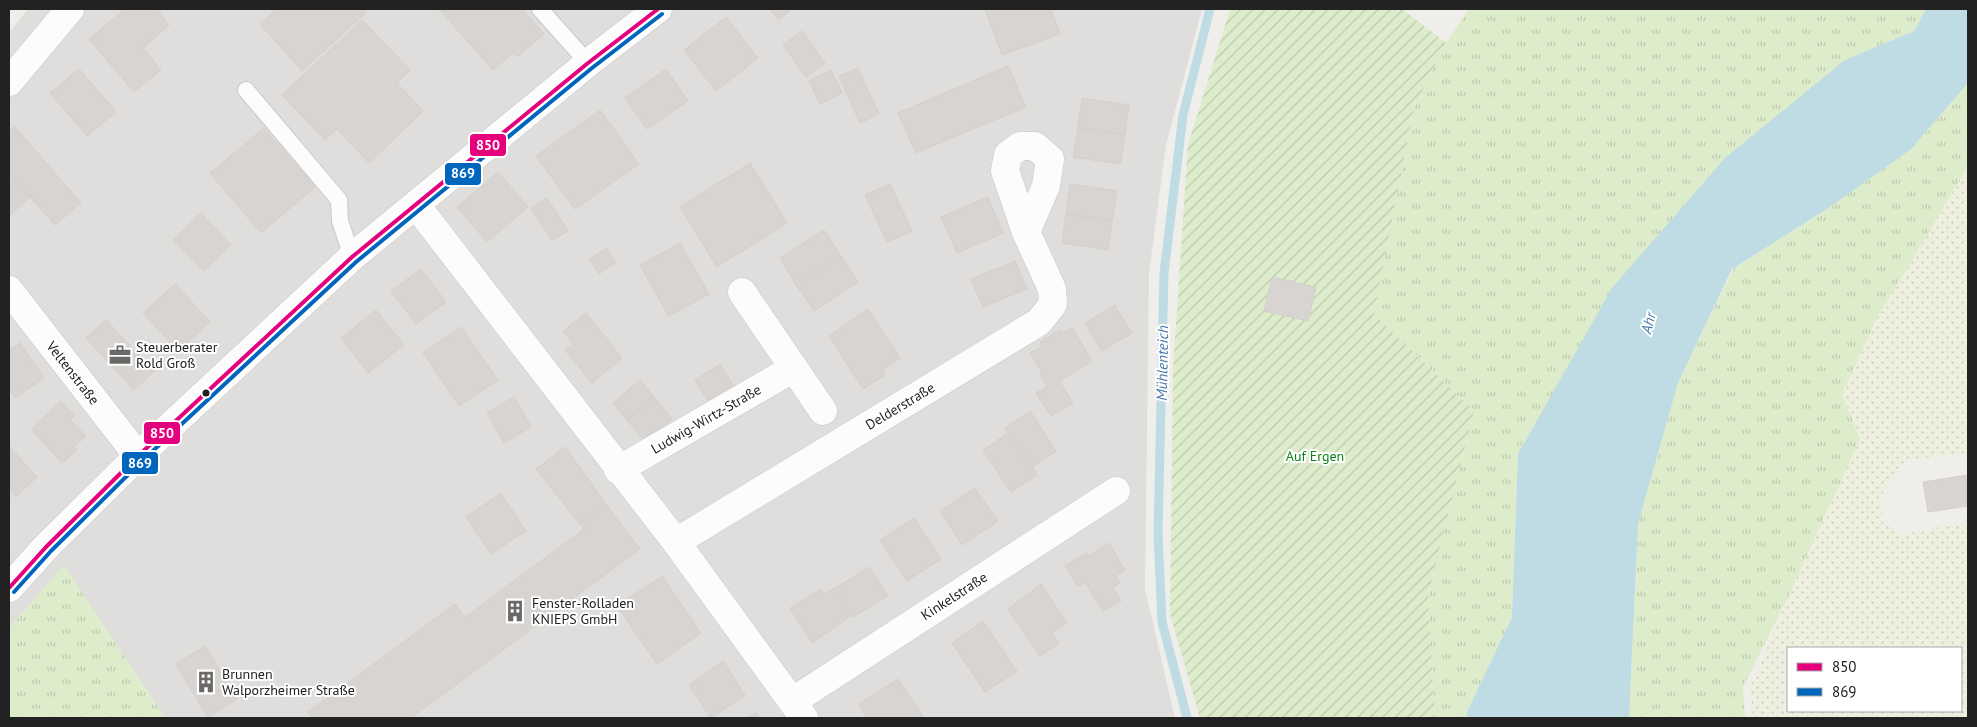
<svg xmlns="http://www.w3.org/2000/svg" width="1977" height="727" font-family="'PT Sans',sans-serif">
	<defs>
		<pattern id="farmland-dots" width="8" height="8" patternUnits="userSpaceOnUse" patternTransform="scale(1.25)"><rect width="8" height="8" fill="#efefdf"/><path d="M2 2h.1M6 6h.1" fill="none" stroke="#cdcdbf" stroke-width="1.8" stroke-linecap="round"/></pattern>
		<pattern id="grass-tufts" width="24" height="20" patternUnits="userSpaceOnUse" patternTransform="scale(1.25)"><rect width="24" height="20" fill="#ddeccb"/><path d="M3 7l-1-3M5 7V3M7 7l1-3M15 17l-1-3M17 17v-4M19 17l1-3" fill="none" stroke="#bdcaae"/></pattern>
		<pattern id="garden-furrows" width="10" height="10" patternUnits="userSpaceOnUse" patternTransform="scale(1.25)"><rect width="10" height="10" fill="#ddeccb"/><path d="M-1 1l2-2M0 10L10 0M9 11l2-2" fill="none" stroke="#bdcaae"/></pattern>
	</defs>
	<rect width="100%" height="100%" fill="#f0eeeb"/>
	<!-- residential -->
	<polygon fill="#dfdedc" points="28,9 1202,9 1166,145 1149,273 1145,589 1175,718 165,718 64,566 9,628 9,33"/>
	<!-- farmland -->
	<path fill="url(#farmland-dots)" fill-rule="evenodd" d="M1968 167V453L1905 461 1881 496 1883 523 1902 534 1968 522V718H1753L1750 688 1788 597 1860 439 1842 395 1876 320ZM1788 648H1961V711H1788Z"/>
	<!-- grass -->
	<g fill="url(#grass-tufts)">
		<polygon points="1469,9 1926,9 1914,31 1845,60 1518,454 1512,617 1467,712 1467,718 1435,718 1428,596 1474,411 1374,314 1414,108 1446,43"/>
		<polygon points="1968,83 1968,167 1876,320 1842,394 1860,439 1788,597 1743,687 1745,718 1629,718 1638,524 1678,383 1733,269 1830,207 1911,149"/>
		<polygon points="64,565 165,718 9,718 9,628"/>
	</g>
	<!-- garden -->
	<polygon fill="url(#garden-furrows)" points="1230,9 1402,9 1446,43 1414,108 1374,314 1474,411 1428,596 1435,718 1200,718 1170,614 1173,368 1188,145"/>
	<!-- water -->
	<polygon fill="#bfdbe3" points="1926,9 1968,9 1968,83 1911,149 1830,207 1732,269 1678,383 1638,524 1629,718 1467,718 1467,712 1512,617 1518,454 1612,288 1725,158 1845,60 1914,31"/>
	<g fill="none" stroke-linecap="round" stroke-linejoin="round">
		<!-- stream -->
		<polyline stroke="#bfdbe3" stroke-width="9" points="1187,718 1162,622 1158,534 1164,273 1183,115 1210,9"/>
	</g>
	<!-- building -->
	<g fill="#d7d4d2" stroke="#d3d0cc">
		<polygon points="125,9 156,9 169,25 143,48 161,70 134,92 89,39"/>
		<polygon points="277,9 363,9 366,13 302,71 260,24"/>
		<polygon points="439,9 522,9 544,34 517,57 513,53 493,70"/>
		<polygon points="769,9 792,9 779,20"/>
		<polygon points="985,9 1051,9 1060,34 1002,55"/>
		<polygon points="726,17 758,58 716,91 684,50"/>
		<polygon points="362,20 410,70 397,83 423,111 369,163 337,129 325,140 282,95"/>
		<polygon points="802,31 825,63 806,77 783,45"/>
		<polygon points="1008,66 1026,107 916,153 898,113"/>
		<polygon points="858,68 879,114 860,123 839,76"/>
		<polygon points="79,69 116,112 87,136 50,93"/>
		<polygon points="666,69 688,101 647,129 625,98"/>
		<polygon points="831,70 842,93 820,104 809,81"/>
		<polygon points="1082,98 1129,105 1125,135 1078,128"/>
		<polygon points="600,110 639,164 575,209 536,156"/>
		<polygon points="15,127 81,203 55,225 9,173 9,132"/>
		<polygon points="264,128 315,187 261,233 210,173"/>
		<polygon points="1078,128 1125,135 1120,164 1073,157"/>
		<polygon points="750,163 787,223 717,267 680,207"/>
		<polygon points="498,172 528,207 487,242 457,207"/>
		<polygon points="9,173 30,197 9,216"/>
		<polygon points="890,184 912,231 887,242 865,195"/>
		<polygon points="1070,184 1117,191 1112,221 1066,214"/>
		<polygon points="988,197 1003,233 957,253 941,217"/>
		<polygon points="547,198 568,231 552,241 531,208"/>
		<polygon points="201,213 231,245 204,271 173,240"/>
		<polygon points="1066,214 1112,221 1108,250 1062,243"/>
		<polygon points="824,230 841,256 796,285 780,258"/>
		<polygon points="680,243 709,294 669,316 640,265"/>
		<polygon points="606,248 616,262 599,274 589,259"/>
		<polygon points="841,256 858,282 814,311 796,285"/>
		<polygon points="1015,261 1027,289 983,307 971,279"/>
		<polygon points="421,269 446,302 416,324 391,291"/>
		<polygon points="1272,277 1316,287 1308,321 1264,311"/>
		<polygon points="175,284 210,322 178,351 143,313"/>
		<polygon points="1115,305 1132,333 1102,351 1085,323"/>
		<polygon points="868,309 900,358 882,370 885,375 863,389 829,336"/>
		<polygon points="376,310 404,345 368,373 341,338"/>
		<polygon points="586,313 622,358 592,383 565,350 573,344 563,331"/>
		<polygon points="106,320 154,371 134,390 86,338"/>
		<polygon points="461,327 498,380 459,406 423,353"/>
		<polygon points="1072,328 1092,361 1059,381 1073,403 1051,416 1036,393 1047,387 1040,375 1042,373 1030,353 1043,346 1040,342 1060,330 1062,333"/>
		<polygon points="20,343 44,378 15,398 9,389 9,350"/>
		<polygon points="720,364 740,396 715,412 695,380"/>
		<polygon points="640,380 654,397 627,420 613,403"/>
		<polygon points="514,397 531,427 504,443 487,413"/>
		<polygon points="654,397 672,419 645,441 627,420"/>
		<polygon points="61,401 75,415 70,420 86,436 74,447 77,450 62,463 31,429"/>
		<polygon points="1030,411 1056,451 1031,468 1005,428"/>
		<polygon points="1008,433 1037,475 1011,492 983,450"/>
		<polygon points="9,446 37,477 16,497 9,489"/>
		<polygon points="565,447 606,504 580,524 536,469"/>
		<polygon points="1968,475 1968,506 1928,512 1923,482"/>
		<polygon points="975,488 998,521 962,545 940,511"/>
		<polygon points="501,493 526,531 491,554 466,517"/>
		<polygon points="606,504 640,549 411,718 312,718 308,712 455,604 465,617 584,529 580,524"/>
		<polygon points="914,518 941,559 907,581 880,540"/>
		<polygon points="1109,543 1125,570 1115,576 1120,583 1113,588 1121,601 1103,611 1085,582 1078,586 1065,566 1086,553 1088,556"/>
		<polygon points="869,567 888,596 853,617 835,588"/>
		<polygon points="662,576 701,633 657,664 617,606"/>
		<polygon points="1041,584 1067,623 1052,633 1059,643 1040,656 1008,609"/>
		<polygon points="835,588 852,615 812,643 790,608 821,589 824,595"/>
		<polygon points="983,621 1017,671 985,692 952,643"/>
		<polygon points="205,646 237,699 208,717 176,664"/>
		<polygon points="723,661 745,695 711,718 689,685"/>
		<polygon points="898,679 923,716 920,718 866,718 859,704"/>
		<polygon points="756,713 760,718 748,718"/>
	</g>
	<g fill="none" stroke-linecap="round" stroke-linejoin="round">
		<!-- service casing -->
		<g stroke="#c9c8c7" stroke-width="18">
			<g id="service">
				<polyline points="540,9 588,63"/>
				<polyline points="246,90 339,200 340,221 352,257"/>
			</g>
		</g>
		<!-- minor casing -->
		<g stroke="#c9c8c7" stroke-width="29">
			<g id="minor">
				<polyline points="9,82 70,9"/>
				<polyline points="416,205 676,542 804,718"/>
				<polyline points="9,290 138,456"/>
				<polyline points="742,292 823,411"/>
				<polyline points="618,470 794,368"/>
				<polyline points="676,542 1039,322 1053,304 1052,289 1026,232 1005,171 1008,155 1020,146 1035,146 1050,159 1046,186 1026,232"/>
				<polyline points="793,701 1116,491"/>
			</g>
		</g>
		<!-- tertiary casing -->
		<g stroke="#c9c8c7" stroke-width="29">
			<polyline id="tertiary" points="9,588 46,547 138,456 352,257 588,63 658,9"/>
		</g>
		<!-- service -->
		<use href="#service" stroke="#fdfcfc" stroke-width="16"/>
		<!-- minor -->
		<use href="#minor" stroke="#fdfcfc" stroke-width="28"/>
		<!-- tertiary -->
		<use href="#tertiary" stroke="#fdfcfc" stroke-width="28"/>
		<!-- bus-1 casing -->
		<g stroke="#fff" stroke-width="8">
			<polyline id="bus-1" points="9,588 46,547 138,456 352,257 588,63 658,9"/>
		</g>
		<!-- bus-2 casing -->
		<g stroke="#fff" stroke-width="8">
			<polyline id="bus-2" points="14,592 51,551 142,461 356,262 592,68 662,14"/>
		</g>
		<!-- bus-1 -->
		<use href="#bus-1" stroke="#e5007d" stroke-width="4"/>
		<!-- bus-2 -->
		<use href="#bus-2" stroke="#0065bd" stroke-width="4"/>
	</g>
	<!-- icons -->
	<defs>
		<g id="office-bare" transform="scale(1.725)"><path d="M-6-3h4V-5.5h4V-3h4V5H-6ZM-1-4.5V-3h2v-1.5ZM-6 0V1H6V0Z" fill="#6a6968" stroke="#fff" stroke-width="2.5" paint-order="stroke"/></g>
		<g id="building-bare" transform="scale(1.725)"><path d="M-4-6H4V6H1V3H-1V6H-4ZM-2.5-4.3h1.7v1.8h-1.7ZM.8-4.3h1.7v1.8H.8ZM-2.5-1h1.7V.8h-1.7ZM.8-1h1.7V.8H.8Z" fill="#6a6968" stroke="#fff" stroke-width="2.5" paint-order="stroke"/></g>
	</defs>
	<g fill-rule="evenodd">
		<use href="#office-bare" x="120" y="355"/>
		<use href="#building-bare" x="515" y="611"/>
		<use href="#building-bare" x="206" y="682"/>
	</g>
	<!-- markers -->
	<circle fill="#222" stroke="#fff" stroke-width="2" cx="206" cy="393" r="4.5"/>
	<g text-anchor="middle" dominant-baseline="central" stroke-width="4" stroke-linejoin="round" paint-order="stroke">
		<!-- poi labels -->
		<g font-size="14" fill="#222" stroke="#fff" text-anchor="start">
			<text x="136" y="347">Steuerberater<tspan x="136" dy="16">Rold Groß</tspan></text>
			<text x="532" y="603">Fenster-Rolladen<tspan x="532" dy="16">KNIEPS GmbH</tspan></text>
			<text x="222" y="674">Brunnen<tspan x="222" dy="16">Walporzheimer Straße</tspan></text>
		</g>
		<!-- street labels -->
		<g font-size="14" fill="#222" stroke="#fff">
			<text transform="translate(73 373) rotate(52)">Veltenstraße</text>
			<text transform="translate(900 406) rotate(-31)">Delderstraße</text>
			<text transform="translate(706 419) rotate(-30)">Ludwig-Wirtz-Straße</text>
			<text transform="translate(954 596) rotate(-33)">Kinkelstraße</text>
		</g>
		<!-- park labels -->
		<g font-size="14" fill="#0c8416" stroke="#fff">
			<text x="1315" y="456">Auf Ergen</text>
		</g>
		<!-- water labels -->
		<g font-size="15" font-style="italic" fill="#4a7aab" stroke="#fff">
			<text transform="translate(1648 323) rotate(-76)">Ahr</text>
			<text transform="translate(1162 363) rotate(-89)">Mühlenteich</text>
		</g>
	</g>
	<g stroke="#fff" stroke-width="2">
		<rect x="469" y="133" width="38" height="24" rx="5" fill="#e5007d"/>
		<rect x="444" y="162" width="38" height="24" rx="5" fill="#0065bd"/>
		<rect x="143" y="421" width="38" height="24" rx="5" fill="#e5007d"/>
		<rect x="121" y="451" width="38" height="24" rx="5" fill="#0065bd"/>
	</g>
	<g font-size="14" text-anchor="middle" font-weight="bold" fill="#fff">
		<text x="488" y="150">850</text>
		<text x="463" y="178">869</text>
		<text x="162" y="438">850</text>
		<text x="140" y="468">869</text>
	</g>
	<!-- border -->
	<rect width="1977" height="727" fill="none" stroke="#222222" stroke-width="20"/>
	<!-- legend -->
	<rect x="1787" y="647" width="175" height="65" fill="#ffffff" stroke="#a7a7a7"/>
	<rect x="1797" y="663" width="25" height="8" fill="#e5007d" stroke="#a7a7a7"/>
	<text x="1832" y="672" font-size="15" fill="#222222">850</text>
	<rect x="1797" y="688" width="25" height="8" fill="#0065bd" stroke="#a7a7a7"/>
	<text x="1832" y="697" font-size="15" fill="#222222">869</text>
</svg>
